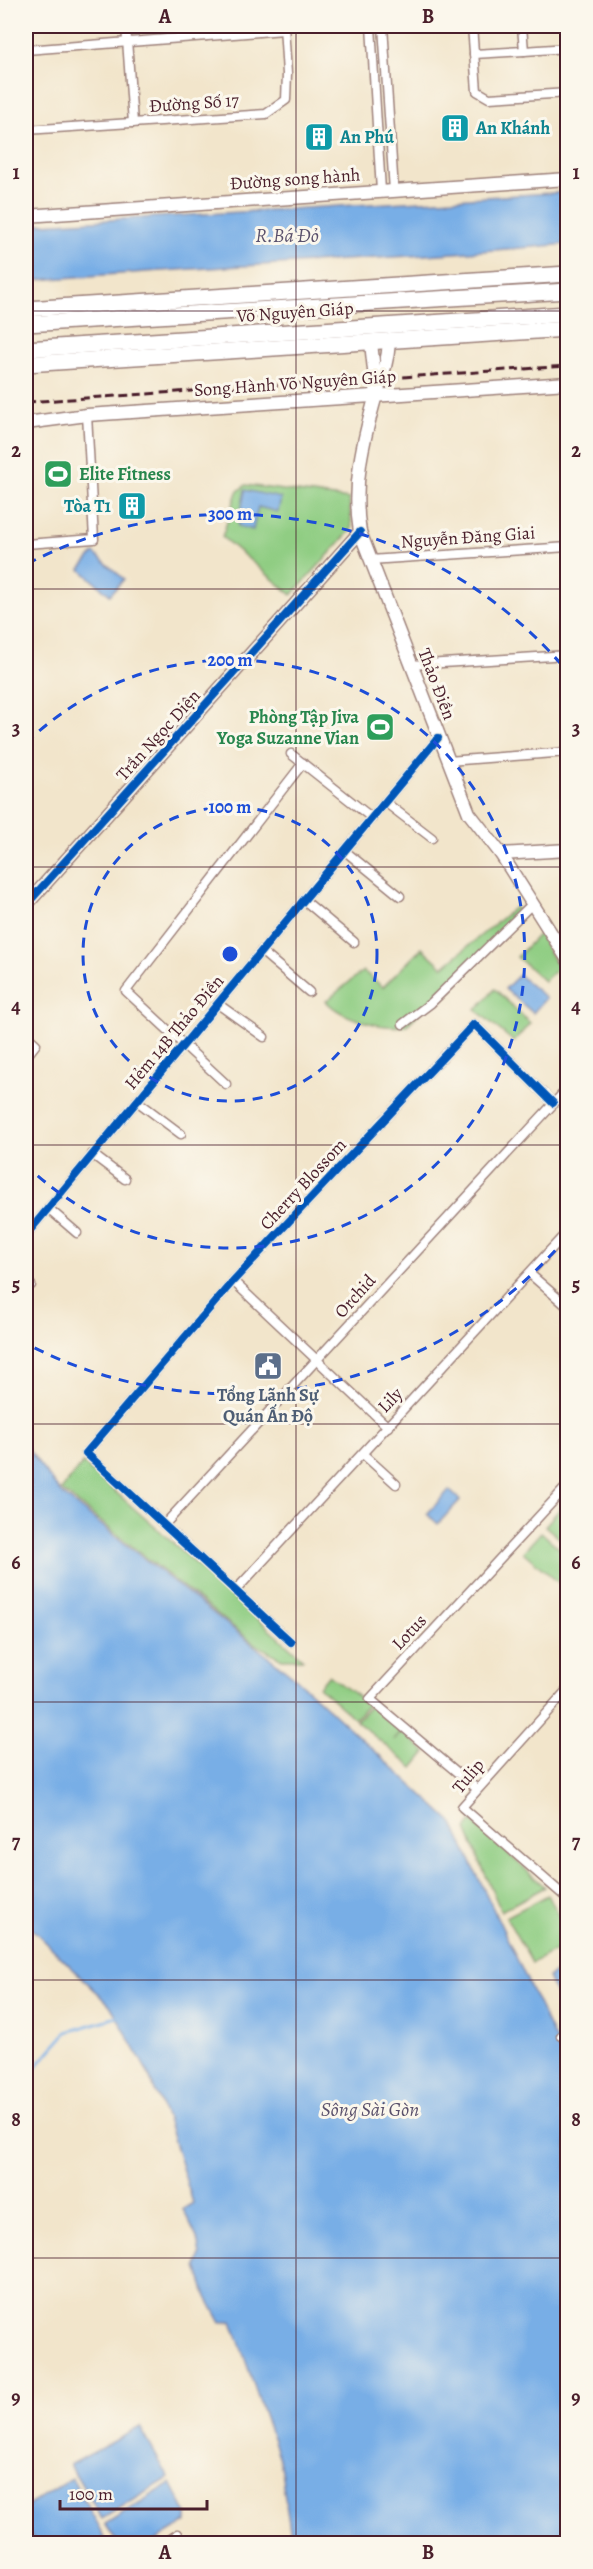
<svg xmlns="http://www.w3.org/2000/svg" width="593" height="2569" font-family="Alegreya,serif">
	<rect width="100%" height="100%" fill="#fbf7ec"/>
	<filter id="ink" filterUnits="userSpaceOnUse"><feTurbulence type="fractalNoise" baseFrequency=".0167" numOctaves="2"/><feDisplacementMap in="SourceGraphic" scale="12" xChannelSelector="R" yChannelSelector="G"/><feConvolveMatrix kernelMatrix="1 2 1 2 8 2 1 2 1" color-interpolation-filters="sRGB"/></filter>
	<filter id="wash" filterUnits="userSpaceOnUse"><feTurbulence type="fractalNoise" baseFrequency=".008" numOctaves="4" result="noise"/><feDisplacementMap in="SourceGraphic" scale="24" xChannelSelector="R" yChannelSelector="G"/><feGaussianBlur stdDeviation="1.35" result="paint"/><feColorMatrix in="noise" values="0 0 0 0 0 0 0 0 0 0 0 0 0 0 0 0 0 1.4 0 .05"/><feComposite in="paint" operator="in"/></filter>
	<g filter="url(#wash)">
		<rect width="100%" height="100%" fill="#f2e5cb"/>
		<!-- green -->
		<g fill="#90cd83" stroke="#6d7657" stroke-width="1.5">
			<polygon points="246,485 349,499 352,529 292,595 222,537 237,492"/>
			<path d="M515 907 520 914 406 1026C382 1029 342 1019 326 1001L363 971 383 987 422 948 443 967Z"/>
			<polygon points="539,934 558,968 544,981 517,957"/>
			<polygon points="495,989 530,1023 514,1042 476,1010"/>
			<polygon points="83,1463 283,1641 303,1659 282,1659 255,1644 61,1490"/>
			<polygon points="567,1500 567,1541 565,1543 545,1526"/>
			<polygon points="541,1532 567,1555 567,1574 559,1583 523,1552"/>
			<polygon points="329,1675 368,1704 355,1719 319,1687"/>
			<polygon points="370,1706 401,1731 394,1740 402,1732 426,1752 413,1768 356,1721"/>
			<polygon points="472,1821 545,1887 501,1911 466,1829"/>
			<polygon points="548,1895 567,1929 567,1944 532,1963 506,1917"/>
		</g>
		<!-- water -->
		<g fill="#78aee6" stroke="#616688" stroke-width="1.5">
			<path d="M567 192V244C387 261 206 265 26 281V225Z"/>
			<polygon points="245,490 281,498 278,512 258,507 253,530 238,526"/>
			<polygon points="94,553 124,579 110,595 80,569"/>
			<polygon points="519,975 546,998 533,1013 505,989"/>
			<polygon points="26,1446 61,1493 294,1677 452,1822 555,2039 567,2048 567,2543 292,2543 279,2458 232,2321 221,2323 207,2297 197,2267 200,2255 197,2238 183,2209 193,2203 167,2119 147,2071 117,2017 110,2005 26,1923"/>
			<polygon points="449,1490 460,1500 438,1524 427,1514"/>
			<polygon points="565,1967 567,2007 562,2010 548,1977"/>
			<polygon points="140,2427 169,2478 102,2519 70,2465"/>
			<polygon points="72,2478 105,2537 95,2543 35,2543 26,2526 26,2507"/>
			<polygon points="171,2483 187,2514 187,2522 152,2543 118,2543 105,2524"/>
		</g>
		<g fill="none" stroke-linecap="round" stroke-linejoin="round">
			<!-- stream -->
			<polyline stroke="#78aee6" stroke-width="3" points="26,2078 67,2032 117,2017"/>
		</g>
	</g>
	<g filter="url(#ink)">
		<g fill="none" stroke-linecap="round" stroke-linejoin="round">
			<!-- street casing -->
			<g stroke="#9e827b" stroke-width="11">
				<g id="street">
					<polyline points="126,26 133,123"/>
					<polyline points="205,26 206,36"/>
					<polyline points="371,26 381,191"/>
					<polyline points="383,26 394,191"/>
					<polyline points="472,26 477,91 489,98 568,93"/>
					<polyline points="522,26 524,51 568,48"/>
					<polyline points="26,50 284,30"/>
					<polyline points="474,54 524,51"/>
					<polyline points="26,130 266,114 286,100 287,74 284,26"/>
					<polyline points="26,544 94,539 87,415"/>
					<polyline points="370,560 568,547"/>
					<polyline points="411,665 568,655"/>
					<polyline points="291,754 372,818"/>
					<polyline points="448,761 568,752"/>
					<polyline points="385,802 432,838"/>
					<polyline points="345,851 400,896"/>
					<polyline points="304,900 354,942"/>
					<polyline points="261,951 309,992"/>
					<polyline points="218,1004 264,1037"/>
					<polyline points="403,1024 431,1003 531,905"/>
					<polyline points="26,1035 36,1044 26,1057"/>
					<polyline points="226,1084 126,991 303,763"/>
					<polyline points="137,1101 181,1134"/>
					<polyline points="92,1154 125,1179"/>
					<polyline points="48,1208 77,1233"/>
					<polyline points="26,1235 438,738"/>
					<polyline points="530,1274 568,1307"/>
					<polyline points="26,1281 31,1285"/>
					<polyline points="233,1281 388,1427"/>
					<polyline points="363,1454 396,1484"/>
					<polyline points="165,1524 568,1088"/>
					<polyline points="236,1590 568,1231"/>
					<polyline points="291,1642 86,1453 233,1281 474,1024 553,1103"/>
					<polyline points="568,1689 462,1807 568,1899"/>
					<polyline points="477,1789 370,1699 568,1485"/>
					<polyline points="561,2036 568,2040"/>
					<polyline points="162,2544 177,2534"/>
				</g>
			</g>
			<!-- secondary casing -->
			<g stroke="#9e827b" stroke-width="15">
				<g id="secondary">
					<polyline points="26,216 568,179"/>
					<path d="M389 342C388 361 382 377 376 395 363 441 352 485 360 532L469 813 501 854 568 960"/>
					<polyline points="371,343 376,388"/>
					<polyline points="26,423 87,415 568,383"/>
					<polyline points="501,854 568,850"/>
					<polyline points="26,905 360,532"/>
				</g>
			</g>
			<!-- highway casing -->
			<g stroke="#9e827b" stroke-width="18">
				<g id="highway">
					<polyline points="26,309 568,274"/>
					<polyline points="26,324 568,291"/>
					<polyline points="26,349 568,314"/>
					<polyline points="26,364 568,329"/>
				</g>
			</g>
			<!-- street -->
			<use href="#street" stroke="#fff" stroke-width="8"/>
			<!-- secondary -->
			<use href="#secondary" stroke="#fff" stroke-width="12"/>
			<!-- highway -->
			<use href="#highway" stroke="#fff" stroke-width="15"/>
			<!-- rail -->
			<polyline stroke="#4a1f2b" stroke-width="3" stroke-dasharray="9 4.5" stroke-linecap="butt" points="26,402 568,366"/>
			<!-- cycleway casing -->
			<g stroke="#fbf7ec" stroke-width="11">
				<g id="cycleway">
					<polyline points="26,905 360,532"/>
					<polyline points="26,1235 438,738"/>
					<polyline points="291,1642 86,1453 233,1281 474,1024 553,1103"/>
				</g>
			</g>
			<!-- cycleway -->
			<use href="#cycleway" stroke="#0057b8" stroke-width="8"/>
		</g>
	</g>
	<!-- grid -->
	<path fill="none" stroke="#4a1f2b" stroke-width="1.5" stroke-opacity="0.55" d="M296 26V2544M26 311H568M26 589H568M26 867H568M26 1145H568M26 1424H568M26 1702H568M26 1980H568M26 2258H568"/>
	<!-- distance rings -->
	<g fill="none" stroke="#1d4ed8" stroke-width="3" stroke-dasharray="10 8">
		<circle cx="230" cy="954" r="147"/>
		<path d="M26 743A294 294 0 1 1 26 1165"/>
		<path d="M567 1237A440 440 0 0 1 27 1344M27 564A440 440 0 0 1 567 671"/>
	</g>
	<!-- icons -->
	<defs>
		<g id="building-square" transform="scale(1.5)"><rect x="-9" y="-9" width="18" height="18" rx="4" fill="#0f9aa8" stroke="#fbf7ec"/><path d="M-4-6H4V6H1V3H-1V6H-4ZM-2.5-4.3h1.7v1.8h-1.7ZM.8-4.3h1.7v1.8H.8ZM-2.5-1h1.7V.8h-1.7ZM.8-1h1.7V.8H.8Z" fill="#fff"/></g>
		<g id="stadium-square" transform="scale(1.5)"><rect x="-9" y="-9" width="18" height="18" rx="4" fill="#2e9e5b" stroke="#fbf7ec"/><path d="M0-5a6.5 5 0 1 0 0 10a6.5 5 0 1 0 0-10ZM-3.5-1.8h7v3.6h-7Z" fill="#fff"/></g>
		<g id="civic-square" transform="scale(1.5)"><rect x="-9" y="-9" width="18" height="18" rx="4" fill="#5c6f8a" stroke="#fbf7ec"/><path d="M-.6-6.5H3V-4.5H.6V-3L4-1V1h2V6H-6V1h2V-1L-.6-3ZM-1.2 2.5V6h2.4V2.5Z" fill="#fff"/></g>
	</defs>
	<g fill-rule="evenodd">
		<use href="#building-square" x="455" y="128"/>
		<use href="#building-square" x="319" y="137"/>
		<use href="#stadium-square" x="58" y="474"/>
		<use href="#building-square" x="132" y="506"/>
		<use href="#stadium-square" x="380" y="727"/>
		<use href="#civic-square" x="268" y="1366"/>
	</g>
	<g text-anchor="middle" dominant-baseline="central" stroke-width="6" stroke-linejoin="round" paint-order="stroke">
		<!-- street labels -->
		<g font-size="18" fill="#4a1f2b" stroke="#fbf7ec">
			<text transform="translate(194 103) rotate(-4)">Đường Số 17</text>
			<text transform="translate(295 179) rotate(-4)">Đường song hành</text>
			<text transform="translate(295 312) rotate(-4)">Võ Nguyên Giáp</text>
			<text transform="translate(295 383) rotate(-4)">Song Hành Võ Nguyên Giáp</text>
			<text transform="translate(468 537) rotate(-4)">Nguyễn Đăng Giai</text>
			<text transform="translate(437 684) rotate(69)">Thảo Điền</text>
			<text transform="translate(158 735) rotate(-48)">Trần Ngọc Diện</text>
			<text transform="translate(174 1032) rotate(-50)">Hẻm 14B Thảo Điền</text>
			<text transform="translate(303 1184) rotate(-47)">Cherry Blossom</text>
			<text transform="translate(355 1296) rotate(-48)">Orchid</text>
			<text transform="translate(390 1400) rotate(-47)">Lily</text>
			<text transform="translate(409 1632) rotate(-47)">Lotus</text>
			<text transform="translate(468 1776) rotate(-50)">Tulip</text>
		</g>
		<!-- culture labels -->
		<g font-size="18" font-weight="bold" fill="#0d838f" stroke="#fbf7ec" text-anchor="start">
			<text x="476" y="128">An Khánh</text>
			<text x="340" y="137">An Phú</text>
			<text x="111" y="506" text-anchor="end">Tòa T1</text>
		</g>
		<!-- leisure labels -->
		<g font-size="18" font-weight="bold" fill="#27864d" stroke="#fbf7ec" text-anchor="start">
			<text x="79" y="474">Elite Fitness</text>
			<text x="359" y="717" text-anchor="end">Phòng Tập Jiva<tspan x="359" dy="21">Yoga Suzanne Vian</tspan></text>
		</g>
		<!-- service labels -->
		<g font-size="18" font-weight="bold" fill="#4e5e75" stroke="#fbf7ec">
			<text x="268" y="1395">Tổng Lãnh Sự<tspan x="268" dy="21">Quán Ấn Độ</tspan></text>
		</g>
		<!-- water labels -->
		<g font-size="20" font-style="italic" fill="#5a516c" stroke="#fbf7ec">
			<text x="287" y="235">R.Bá Đỏ</text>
			<text x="370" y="2109">Sông Sài Gòn</text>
		</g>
	</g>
	<circle cx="230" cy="954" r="9" fill="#1d4ed8" stroke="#fbf7ec" stroke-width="3"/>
	<g font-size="18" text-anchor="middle" font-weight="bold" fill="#1d4ed8" stroke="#fbf7ec" stroke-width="6" stroke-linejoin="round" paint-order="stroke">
		<text x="230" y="520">300 m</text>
		<text x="230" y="666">200 m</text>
		<text x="230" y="813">100 m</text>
	</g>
	<!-- margin -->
	<rect width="593" height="2569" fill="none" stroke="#fbf7ec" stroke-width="66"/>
	<!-- scale -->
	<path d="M60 2500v9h147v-9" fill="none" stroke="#4a1f2b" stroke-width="3"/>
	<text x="69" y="2500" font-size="18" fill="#4a1f2b" stroke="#fbf7ec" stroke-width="4.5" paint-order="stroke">100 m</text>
	<rect x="33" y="33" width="527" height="2503" fill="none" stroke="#4a1f2b" stroke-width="2"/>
	<g font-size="20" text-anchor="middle" font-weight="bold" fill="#4a1f2b">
		<text x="165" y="23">A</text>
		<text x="428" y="23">B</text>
		<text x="16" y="179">1</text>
		<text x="576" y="179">1</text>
		<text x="16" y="457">2</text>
		<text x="576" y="457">2</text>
		<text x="16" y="735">3</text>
		<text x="576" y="735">3</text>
		<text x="16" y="1013">4</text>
		<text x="576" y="1013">4</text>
		<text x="16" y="1291">5</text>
		<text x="576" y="1291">5</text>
		<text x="16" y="1569">6</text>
		<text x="576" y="1569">6</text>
		<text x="16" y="1848">7</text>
		<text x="576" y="1848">7</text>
		<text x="16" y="2126">8</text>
		<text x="576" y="2126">8</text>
		<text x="16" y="2404">9</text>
		<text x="576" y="2404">9</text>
		<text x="165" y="2559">A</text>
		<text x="428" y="2559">B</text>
	</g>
</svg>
